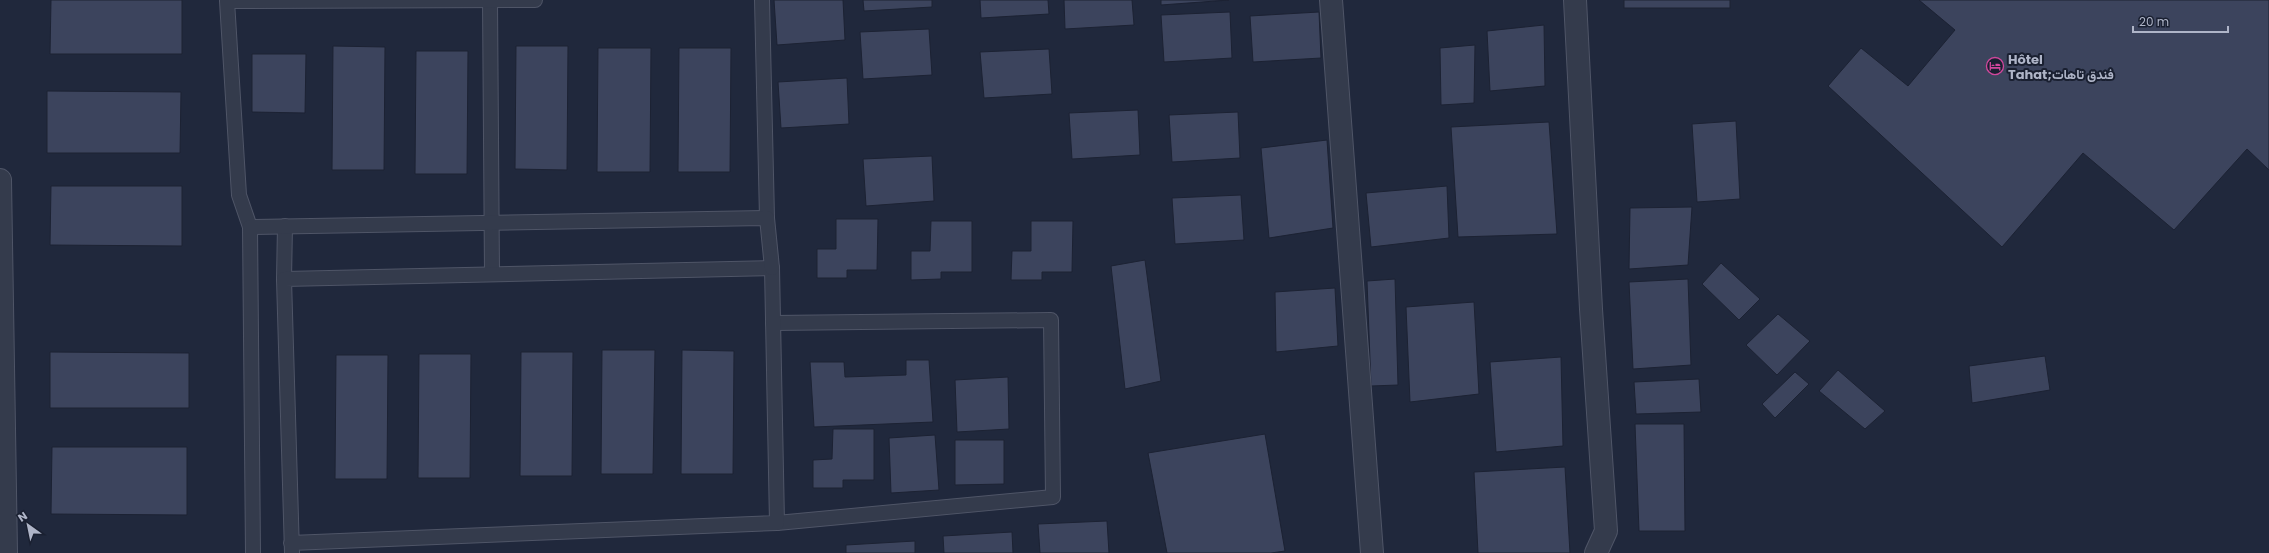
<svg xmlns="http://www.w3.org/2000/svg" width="2269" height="553" font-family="Poppins,Vazirmatn,sans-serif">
	<rect width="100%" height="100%" fill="#20283c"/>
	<!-- building -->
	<g fill="#3c445d" stroke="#1c2233">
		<polygon points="51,0 182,0 182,54 50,54"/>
		<polygon points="774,0 843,0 845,40 777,45"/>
		<polygon points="863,0 932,0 932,7 864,11"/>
		<polygon points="980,0 1048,0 1049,14 981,18"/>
		<polygon points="1064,0 1132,0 1134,25 1065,29"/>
		<polygon points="1161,0 1229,0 1161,5"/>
		<rect x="1624" y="0" width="106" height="8"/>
		<polygon points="1919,0 2269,0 2269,170 2247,149 2174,230 2083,153 2002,247 1828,86 1861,48 1908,86 1955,30"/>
		<polygon points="1230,12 1232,58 1164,62 1161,15"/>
		<polygon points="1319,12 1321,58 1253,62 1250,16"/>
		<polygon points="1544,25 1545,86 1490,91 1487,31"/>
		<polygon points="929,29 932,75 863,79 860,32"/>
		<polygon points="1475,45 1474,103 1441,105 1440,48"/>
		<polygon points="333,46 385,47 384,170 332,170"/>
		<polygon points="516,46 568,46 567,170 515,169"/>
		<polygon points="598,48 651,48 650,172 597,172"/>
		<polygon points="679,48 731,48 730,172 678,172"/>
		<polygon points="1049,49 1052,94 984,98 980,52"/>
		<polygon points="416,51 468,51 467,174 415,174"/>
		<polygon points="252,54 306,54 305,113 252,112"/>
		<polygon points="847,78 849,124 781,128 778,82"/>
		<polygon points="47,91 181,92 180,153 47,153"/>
		<polygon points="1138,110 1140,155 1072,159 1069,113"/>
		<polygon points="1238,112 1240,158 1172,162 1169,115"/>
		<polygon points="1736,121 1740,199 1697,202 1692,124"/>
		<polygon points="1549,122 1557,234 1458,237 1451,127"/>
		<polygon points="1327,140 1333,228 1269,238 1261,148"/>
		<polygon points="932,156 934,201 866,206 863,159"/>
		<polygon points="51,186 182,186 182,246 50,245"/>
		<polygon points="1447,186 1449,238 1371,247 1366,193"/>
		<polygon points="1241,195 1244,240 1175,244 1172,198"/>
		<polygon points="1692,207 1688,265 1629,269 1630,208"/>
		<polygon points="836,219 878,219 877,270 847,270 847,278 817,278 817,249 836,249"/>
		<polygon points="931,221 972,221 972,272 941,272 941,279 911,280 911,251 930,251"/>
		<polygon points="1031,221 1073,221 1072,272 1042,272 1042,280 1011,280 1012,251 1031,251"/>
		<polygon points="1145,260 1161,381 1125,389 1111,266"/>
		<polygon points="1721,263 1760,299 1739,320 1702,284"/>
		<polygon points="1395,279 1398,385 1371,386 1367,281"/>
		<polygon points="1688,279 1691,365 1633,369 1629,282"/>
		<polygon points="1335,288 1338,346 1276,352 1275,292"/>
		<polygon points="1474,302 1479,394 1410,402 1406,307"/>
		<polygon points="1778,314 1810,341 1777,375 1746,345"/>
		<polygon points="602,350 655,350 653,474 601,474"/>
		<polygon points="682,350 734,351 733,474 681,474"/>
		<polygon points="50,352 189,353 189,408 50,408"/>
		<polygon points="521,352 573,352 572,476 520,476"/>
		<polygon points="419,354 471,354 470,478 418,478"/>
		<polygon points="336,355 388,355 387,479 335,479"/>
		<polygon points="2045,356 2050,390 1972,403 1969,366"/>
		<polygon points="1561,357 1563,446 1496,452 1490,362"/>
		<polygon points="906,360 929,360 933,422 814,427 810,362 844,362 845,377 906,375"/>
		<polygon points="1838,370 1885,411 1865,429 1819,391"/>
		<polygon points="1795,372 1809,384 1775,418 1762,404"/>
		<polygon points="1008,377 1009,429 957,432 955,380"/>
		<polygon points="1699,379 1701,412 1636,414 1634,382"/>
		<polygon points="1635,424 1684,424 1685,531 1639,531"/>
		<polygon points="833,429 874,429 874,480 843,480 843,488 813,488 813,460 832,459"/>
		<polygon points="1265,434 1285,551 1271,553 1167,553 1148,453"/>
		<polygon points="935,435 939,490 891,493 889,438"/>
		<polygon points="955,440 1004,440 1004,484 955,485"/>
		<polygon points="52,447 187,447 187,515 51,514"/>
		<polygon points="1565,467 1570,553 1478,553 1474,472"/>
		<polygon points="1107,521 1109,553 1040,553 1038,524"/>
		<polygon points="1012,532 1013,553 944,553 943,536"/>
		<polygon points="915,541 915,553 846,553 846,545"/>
	</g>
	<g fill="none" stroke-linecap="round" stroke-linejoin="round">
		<!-- service casing -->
		<g stroke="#4f5567" stroke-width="16">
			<g id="service">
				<polyline points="762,0 767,218"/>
				<polyline points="490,1 492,274"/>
				<polyline points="250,227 239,195 227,1 535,0"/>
				<polyline points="284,279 285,226"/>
				<polyline points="773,323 1051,320 1053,497 777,523"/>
				<polyline points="291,543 777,523 772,268 284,279 292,553"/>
				<polyline points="253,553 250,227 767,218 772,268"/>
			</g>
		</g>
		<!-- minor casing -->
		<g stroke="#4f5567" stroke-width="24">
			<g id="minor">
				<polyline points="1331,0 1372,553"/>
				<polyline points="1575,0 1591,309 1606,531 1596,553"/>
				<polyline points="0,180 6,553"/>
			</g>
		</g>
		<!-- service -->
		<use href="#service" stroke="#343b4c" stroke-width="14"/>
		<!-- minor -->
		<use href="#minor" stroke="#343b4c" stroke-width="22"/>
	</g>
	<!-- icons -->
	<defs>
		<g id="hotel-ring" transform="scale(0.9)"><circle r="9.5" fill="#1a2031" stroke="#d1479c" stroke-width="1.5"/><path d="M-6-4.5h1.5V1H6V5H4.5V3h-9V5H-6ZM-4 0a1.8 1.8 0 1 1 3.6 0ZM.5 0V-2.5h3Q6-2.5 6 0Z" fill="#d1479c"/></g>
	</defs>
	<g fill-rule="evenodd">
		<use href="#hotel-ring" x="1995" y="66"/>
	</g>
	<g text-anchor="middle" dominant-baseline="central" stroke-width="4" stroke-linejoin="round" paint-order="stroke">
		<!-- poi labels -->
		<g font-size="13" font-weight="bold" fill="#afb5c8" stroke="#1a2031" text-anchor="start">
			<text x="2008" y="59">Hôtel<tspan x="2008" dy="15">Tahat;فندق تاهات</tspan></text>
		</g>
	</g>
	<!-- north arrow -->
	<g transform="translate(28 525) rotate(327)" stroke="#1a2031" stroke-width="3" paint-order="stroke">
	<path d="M0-3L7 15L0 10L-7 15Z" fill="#afb5c8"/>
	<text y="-6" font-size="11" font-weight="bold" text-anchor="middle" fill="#afb5c8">N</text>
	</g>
	<!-- scale -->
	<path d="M2133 26v6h95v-6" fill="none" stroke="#afb5c8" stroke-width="2"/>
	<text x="2139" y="26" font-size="12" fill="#afb5c8" stroke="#1a2031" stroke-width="3" paint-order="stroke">20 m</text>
</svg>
